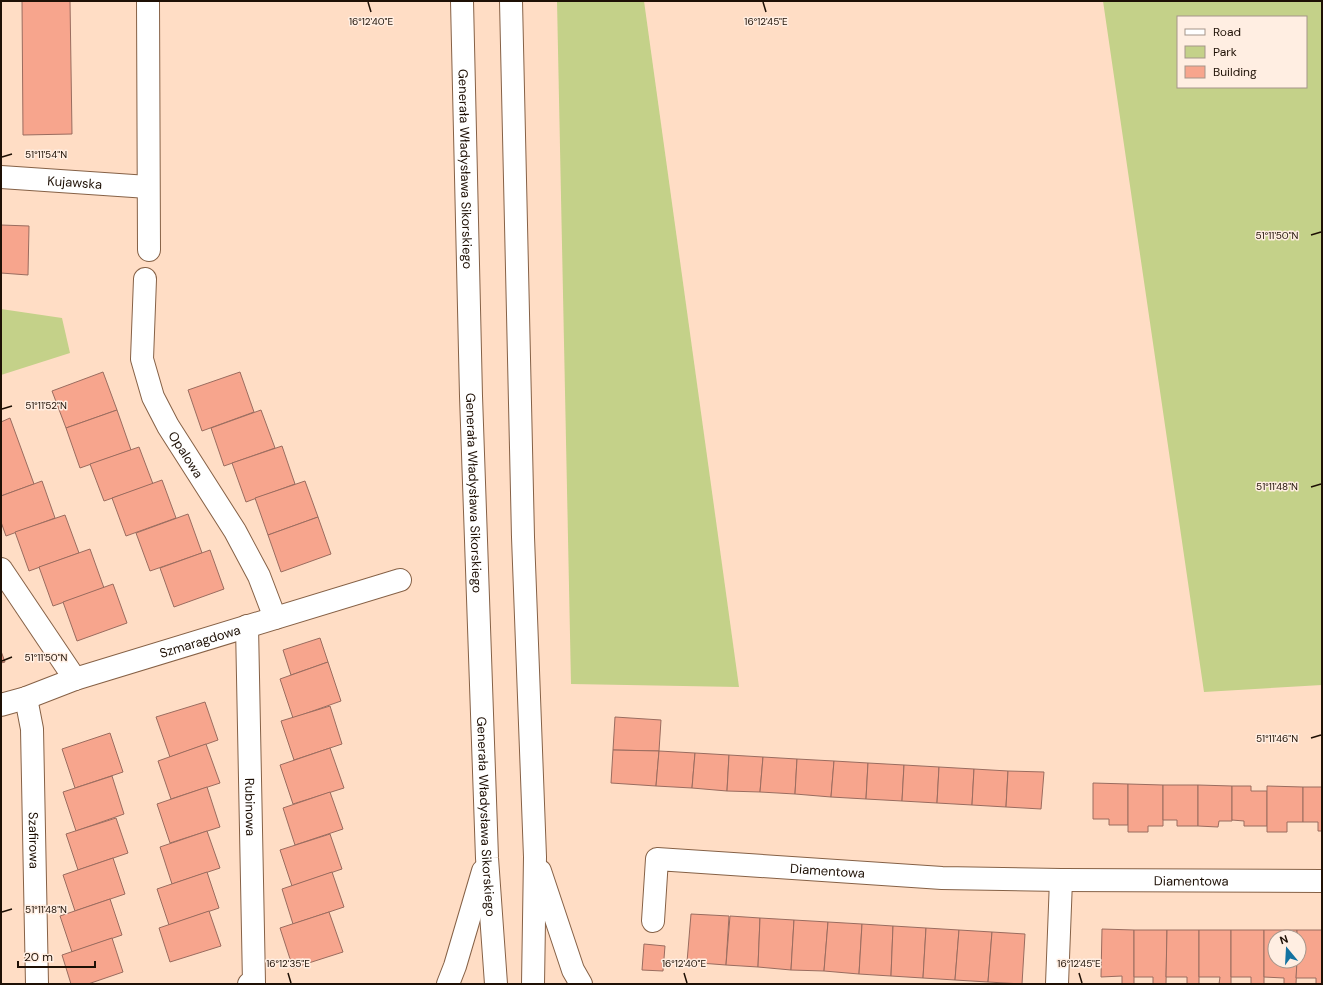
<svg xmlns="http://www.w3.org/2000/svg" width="1323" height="985" font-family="'DM Sans',sans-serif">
	<rect width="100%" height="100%" fill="#ffddc5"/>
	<!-- green -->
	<g fill="#c4d189" fill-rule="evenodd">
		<polygon points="557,1 644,1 739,687 571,684"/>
		<path d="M1103 1H1322V685L1204 692ZM1178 17H1306V87H1178Z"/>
		<polygon points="1,309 62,318 70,353 1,375"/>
	</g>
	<!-- building -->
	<g fill="#f7a58d" stroke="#9a6c5f">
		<polygon points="22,1 70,1 72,134 23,135"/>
		<polygon points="1,225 29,226 28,275 1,273"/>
		<polygon points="103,372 117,410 66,428 52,391"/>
		<polygon points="240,372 254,412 202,431 188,390"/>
		<polygon points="117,410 131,450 80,468 66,428"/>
		<polygon points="261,410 275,448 224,466 211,428"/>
		<polygon points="10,418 34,484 1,496 1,422"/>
		<polygon points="282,446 295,484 246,502 232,463"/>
		<polygon points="139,447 153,484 104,501 90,464"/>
		<polygon points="162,480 176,518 126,536 112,498"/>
		<polygon points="42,481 55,518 6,536 1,522 1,496"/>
		<polygon points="305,481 318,517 268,535 255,498"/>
		<polygon points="188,514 202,553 150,571 136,533"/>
		<polygon points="65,515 79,553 29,571 15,532"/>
		<polygon points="318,517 331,554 281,572 268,535"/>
		<polygon points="90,549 104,588 53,606 39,567"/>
		<polygon points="210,550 224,589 174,607 160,568"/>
		<polygon points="113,584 127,623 77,641 63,602"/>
		<polygon points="320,638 328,662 291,675 283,650"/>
		<polygon points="1,651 5,662 1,663"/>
		<polygon points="328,662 341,701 293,718 280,679"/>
		<polygon points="205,702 218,740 170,757 156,717"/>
		<polygon points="330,706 342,744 294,760 281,721"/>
		<polygon points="615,717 661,720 659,751 613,750"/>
		<polygon points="110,733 123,772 75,788 62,749"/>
		<polygon points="206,744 220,783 171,799 158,761"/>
		<polygon points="330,748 344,788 293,804 280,765"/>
		<polygon points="613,750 659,751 656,786 611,783"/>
		<polygon points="659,751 695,753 692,788 656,786"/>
		<polygon points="695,753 729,755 727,791 692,788"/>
		<polygon points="729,755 763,757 760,792 727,791"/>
		<polygon points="763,757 797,759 795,794 760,792"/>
		<polygon points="797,759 834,761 831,797 795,794"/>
		<polygon points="834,761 868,763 866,799 831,797"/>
		<polygon points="868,763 904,765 902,801 866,799"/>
		<polygon points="904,765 939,767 937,803 902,801"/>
		<polygon points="939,767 974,769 972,805 937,803"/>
		<polygon points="974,769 1008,771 1006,807 972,805"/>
		<polygon points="1008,771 1044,772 1041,809 1006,807"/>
		<polygon points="112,776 124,814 76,831 63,792"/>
		<polygon points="1093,783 1128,784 1128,825 1109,825 1109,819 1093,819"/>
		<polygon points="1128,784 1163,785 1163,826 1148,826 1148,832 1128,832"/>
		<polygon points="1163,785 1198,785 1198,826 1177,826 1177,820 1163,820"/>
		<polygon points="1198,785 1232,786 1232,821 1219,821 1218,827 1198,826"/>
		<polygon points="1232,786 1251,786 1251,791 1267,791 1267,826 1244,826 1244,821 1232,820"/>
		<polygon points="1267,786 1303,787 1303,822 1287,822 1287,832 1267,832"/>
		<polygon points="207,787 220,827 170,843 157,804"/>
		<polygon points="1303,787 1322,787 1322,831 1318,831 1318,822 1303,822"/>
		<polygon points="330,792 343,829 295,845 283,808"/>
		<polygon points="116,818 128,853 78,870 66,834"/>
		<polygon points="207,831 220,868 172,884 160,847"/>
		<polygon points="330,834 342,869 292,886 280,850"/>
		<polygon points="113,858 125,894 75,911 63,875"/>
		<polygon points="207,872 219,908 169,925 157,889"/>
		<polygon points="332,872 344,907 293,924 282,889"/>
		<polygon points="110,899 122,935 72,952 60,916"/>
		<polygon points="209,911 221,946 170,962 159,928"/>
		<polygon points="329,912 343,952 293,968 280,928"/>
		<polygon points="691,914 729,916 726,965 687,962"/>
		<polygon points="730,916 760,918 758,967 726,965"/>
		<polygon points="760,918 794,920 791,970 758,967"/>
		<polygon points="794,920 828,922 824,971 791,970"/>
		<polygon points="828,922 862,924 859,974 824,971"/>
		<polygon points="862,924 893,926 891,976 859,974"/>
		<polygon points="893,926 926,928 923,978 891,976"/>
		<polygon points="926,928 959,930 955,980 923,978"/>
		<polygon points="1102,929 1134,930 1134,984 1122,984 1122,976 1101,977"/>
		<polygon points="959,930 992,932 988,982 955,980"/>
		<polygon points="1134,930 1167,930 1166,984 1153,984 1153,977 1134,977"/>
		<polygon points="1167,930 1199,930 1199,984 1187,984 1187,977 1166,977"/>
		<polygon points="1199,930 1231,930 1231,984 1219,984 1220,977 1199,977"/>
		<polygon points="1231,930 1264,930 1264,984 1251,984 1251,977 1231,977"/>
		<polygon points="1264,930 1297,930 1297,937 1275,937 1275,961 1297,961 1296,984 1284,984 1284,978 1264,977"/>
		<polygon points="1297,930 1322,930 1322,984 1316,984 1316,978 1296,978 1297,961 1299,961 1299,937 1297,937"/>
		<polygon points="992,932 1025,934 1022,984 988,982"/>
		<polygon points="112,938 123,972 88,984 71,984 62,955"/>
		<polygon points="644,944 665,946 663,971 642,970"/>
	</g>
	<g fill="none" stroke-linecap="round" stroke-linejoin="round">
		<!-- street casing -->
		<g stroke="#866146" stroke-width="24">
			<g id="street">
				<polyline points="148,1 149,250"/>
				<path id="s1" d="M1 177 148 187"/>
				<path id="s2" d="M145 279 142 359 153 397 168 426 235 531 259 576 275 618"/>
				<polyline points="1,569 75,679"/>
				<path id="s3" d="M247 626 254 983 249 984"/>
				<path id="s4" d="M26 698 32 729 37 984"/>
				<path id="s5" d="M1 705 26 698 75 679 400 580"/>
				<path id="s6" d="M653 921 657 859 942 878 1061 880 1322 881"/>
				<polyline points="1057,984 1061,880"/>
			</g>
		</g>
		<!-- secondary casing -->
		<g stroke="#866146" stroke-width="24">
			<g id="secondary">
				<path id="s7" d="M462 1 471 396 487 858 496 984"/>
				<polyline points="511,1 523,537 535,857 533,984"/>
				<polyline points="540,871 573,970 581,984"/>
				<polyline points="448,984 455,966 483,871"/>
			</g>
		</g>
		<!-- street -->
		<use href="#street" stroke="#fff" stroke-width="22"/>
		<!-- secondary -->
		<use href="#secondary" stroke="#fff" stroke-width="22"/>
	</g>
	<!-- ticks -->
	<path fill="none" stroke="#1e1005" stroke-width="1.5" d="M368 2 371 12M763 2 766 12M2 157 12 154M1311 235 1321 232M2 409 12 406M1311 487 1321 484M2 661 12 657M1311 738 1321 735M2 912 12 909M288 973 291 983M684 973 687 983M1079 973 1082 983"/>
	<g text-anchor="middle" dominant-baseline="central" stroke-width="3" stroke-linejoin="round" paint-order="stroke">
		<!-- street labels -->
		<g font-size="13" fill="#1e1005" stroke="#ffeee2">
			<text stroke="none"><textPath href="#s7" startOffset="168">Generała Władysława Sikorskiego</textPath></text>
			<text stroke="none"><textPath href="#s1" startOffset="74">Kujawska</textPath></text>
			<text stroke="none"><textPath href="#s2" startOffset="186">Opalowa</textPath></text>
			<text stroke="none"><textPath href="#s7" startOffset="492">Generała Władysława Sikorskiego</textPath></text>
			<text stroke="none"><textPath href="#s5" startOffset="209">Szmaragdowa</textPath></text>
			<text stroke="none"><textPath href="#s3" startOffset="181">Rubinowa</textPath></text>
			<text stroke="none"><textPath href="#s7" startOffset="816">Generała Władysława Sikorskiego</textPath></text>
			<text stroke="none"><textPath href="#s4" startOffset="143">Szafirowa</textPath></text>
			<text stroke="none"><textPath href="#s6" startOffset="233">Diamentowa</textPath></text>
			<text stroke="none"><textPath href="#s6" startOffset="597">Diamentowa</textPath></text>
		</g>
	</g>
	<g font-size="10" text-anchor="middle" fill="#1e1005" stroke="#ffeee2" stroke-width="3" stroke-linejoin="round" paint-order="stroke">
		<text x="371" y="25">16°12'40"E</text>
		<text x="766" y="25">16°12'45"E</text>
		<text x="46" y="158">51°11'54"N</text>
		<text x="1277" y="239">51°11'50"N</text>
		<text x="46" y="409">51°11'52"N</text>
		<text x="1277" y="490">51°11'48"N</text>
		<text x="46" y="661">51°11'50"N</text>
		<text x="1277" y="742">51°11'46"N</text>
		<text x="46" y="913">51°11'48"N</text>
		<text x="288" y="967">16°12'35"E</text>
		<text x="684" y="967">16°12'40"E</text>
		<text x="1079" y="967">16°12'45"E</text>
	</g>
	<!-- border -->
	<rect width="1323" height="985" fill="none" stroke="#1e1005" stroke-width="4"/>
	<!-- legend -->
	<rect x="1177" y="16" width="130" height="72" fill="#ffeee2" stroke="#a5958a"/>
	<rect x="1185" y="29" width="20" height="6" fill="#ffffff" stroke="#a5958a"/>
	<text x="1213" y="36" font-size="12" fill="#1e1005">Road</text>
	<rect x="1185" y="46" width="20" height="12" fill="#c4d189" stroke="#a5958a"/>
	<text x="1213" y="56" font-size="12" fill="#1e1005">Park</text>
	<rect x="1185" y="66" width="20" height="12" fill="#f7a58d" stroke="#a5958a"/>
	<text x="1213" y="76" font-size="12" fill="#1e1005">Building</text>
	<!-- north arrow -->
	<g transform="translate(1287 949) rotate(342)"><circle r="19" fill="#ffeee2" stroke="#a5958a"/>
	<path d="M0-3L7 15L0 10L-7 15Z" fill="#1572a0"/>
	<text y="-6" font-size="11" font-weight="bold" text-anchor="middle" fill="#1e1005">N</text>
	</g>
	<!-- scale -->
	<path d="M18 961v6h77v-6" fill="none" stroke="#1e1005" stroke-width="2"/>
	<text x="24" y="961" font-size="12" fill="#1e1005" stroke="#ffeee2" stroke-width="3" paint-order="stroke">20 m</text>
</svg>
